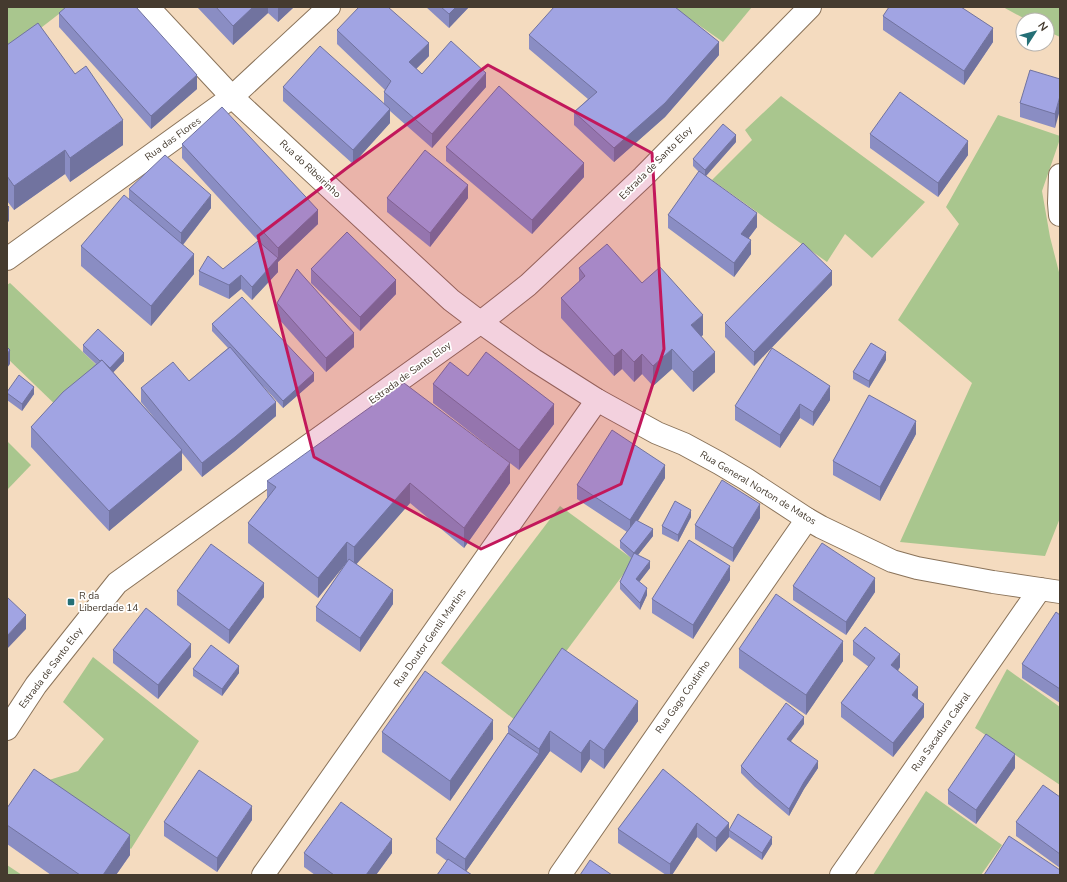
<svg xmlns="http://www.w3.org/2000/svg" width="1067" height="882" font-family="'Nunito Sans',sans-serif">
	<rect width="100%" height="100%" fill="#f4dbbf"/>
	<!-- green -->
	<g fill="#a9c68e">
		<polygon points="7,7 68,7 7,54"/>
		<polygon points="673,7 752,7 723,42"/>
		<polygon points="1003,7 1060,7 1060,37 1047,31 1047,20 1027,20"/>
		<polygon points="781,96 925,202 872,258 845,234 827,262 712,180 752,140 745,130"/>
		<polygon points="998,115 1060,136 1060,139 1042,191 1050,237 1060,276 1060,518 1045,556 900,542 972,383 898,320 959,224 946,207"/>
		<polygon points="10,283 105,373 63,412 7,358 7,285"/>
		<polygon points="7,441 31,465 7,490"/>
		<polygon points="560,506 634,560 515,720 441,663"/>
		<polygon points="93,657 199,741 131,849 36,784 78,771 104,739 63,702"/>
		<polygon points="1007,669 1060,707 1060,785 975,728"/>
		<polygon points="926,791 1002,845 981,875 873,875"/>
		<polygon points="7,865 22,875 7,875"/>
	</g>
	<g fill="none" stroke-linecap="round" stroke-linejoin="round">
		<!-- street casing -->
		<g stroke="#8a735a" stroke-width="24">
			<g id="street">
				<polyline points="148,7 232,97 451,300 476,319 534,360 597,400 657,433 684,444 719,463 746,479 807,519 821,527 892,561 917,568 993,582 1060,592"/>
				<polyline points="1060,175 1059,203 1060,215"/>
				<polyline points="7,259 232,97 329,7"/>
				<polyline points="263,875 597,400"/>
				<polyline points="560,875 807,519"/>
				<polyline points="841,875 1040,589"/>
			</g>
		</g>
		<!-- secondary casing -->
		<g stroke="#8a735a" stroke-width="24">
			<polyline id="secondary" points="7,729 36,685 117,583 481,322 528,285 643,177 810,7"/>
		</g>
		<!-- street -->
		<use href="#street" stroke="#fff" stroke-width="22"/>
		<!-- secondary -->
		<use href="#secondary" stroke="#fff" stroke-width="22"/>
	</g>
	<!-- wall -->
	<g fill="#8a8dc3">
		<polygon points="197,7 294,7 278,22 268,13 233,45"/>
		<polygon points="426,7 469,7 449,28"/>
		<polygon points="59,13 197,89 151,129 59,27"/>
		<polygon points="883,16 993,42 964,85 883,30"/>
		<polygon points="337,30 429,56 416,69 422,74 486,87 432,148 390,111 390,123 353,164 283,101 283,87 384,104 384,92 385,90 337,44"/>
		<polygon points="529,35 719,55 665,117 614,162 574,125 574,112 588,99 529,49"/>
		<polygon points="7,45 123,145 70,182 65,174 14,210 7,201"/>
		<polygon points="1060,79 1055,128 1020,117 1020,103"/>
		<polygon points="870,134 968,155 938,197 870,148"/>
		<polygon points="736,142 706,176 757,227 748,239 751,254 734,277 668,228 668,215 699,172 693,166 693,159"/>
		<polygon points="182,144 318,224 278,262 278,272 252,300 241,289 229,299 199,285 199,271 223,269 263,246 182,158"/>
		<polygon points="446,147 584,177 532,234 446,161"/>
		<polygon points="129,189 211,208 183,245 194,274 151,326 81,266 81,246 129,199"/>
		<polygon points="387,198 468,198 430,247 387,212"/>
		<polygon points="579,268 642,283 703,335 701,336 715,372 693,392 672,369 653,386 642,374 634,382 622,369 614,376 561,318 561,298 579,282"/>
		<polygon points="311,269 396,294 360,331 311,283"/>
		<polygon points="832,285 754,366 725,337 725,323"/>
		<polygon points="277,303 354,347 326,372 277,317"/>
		<polygon points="212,324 314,381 283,408 263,386 276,416 235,451 202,477 182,453 182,470 109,531 31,447 31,427 96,364 83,352 83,345 124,361 113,372 156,420 141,402 141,388 189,381 228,348 212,331"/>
		<polygon points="886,360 869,388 853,379 853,372"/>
		<polygon points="468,376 554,424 519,470 433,403 433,384"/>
		<polygon points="7,392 34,394 22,411 7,400"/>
		<polygon points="830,400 813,426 800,418 780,448 735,420 735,406"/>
		<polygon points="916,434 880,501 833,475 833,461"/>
		<polygon points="665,478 638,521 653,536 638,555 650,568 639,582 647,595 640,610 620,589 620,582 631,558 620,548 620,541 627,532 577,499 577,485"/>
		<polygon points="267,481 510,483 464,548 410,503 356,564 393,604 360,652 316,621 316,607 347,562 318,598 248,543 248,523 267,498"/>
		<polygon points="691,517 678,542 662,534 662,526"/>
		<polygon points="760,518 733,562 695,539 695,525"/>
		<polygon points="730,580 693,639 652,613 652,599"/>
		<polygon points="793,586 875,592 846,635 793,600"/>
		<polygon points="177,591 264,597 229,644 177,605"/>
		<polygon points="1060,615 1060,703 1022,678 1022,664"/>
		<polygon points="853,641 900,667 898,671 918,699 924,717 893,757 841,717 841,703 869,667 853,655"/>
		<polygon points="739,649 843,661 806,715 739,668"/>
		<polygon points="113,650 191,657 158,699 113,663"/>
		<polygon points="193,669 239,673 222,696 193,676"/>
		<polygon points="638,721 604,769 590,759 581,773 550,751 466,871 447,861 436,853 436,839 508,733 508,727"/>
		<polygon points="804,724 791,741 818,768 804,789 789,816 755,787 741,773 741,766"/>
		<polygon points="382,732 493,739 450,801 382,752"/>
		<polygon points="1015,768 976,824 948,804 948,790"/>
		<polygon points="663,769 729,830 772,844 762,860 729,837 716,852 697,837 672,875 666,875 618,843 618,829"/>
		<polygon points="1060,797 1060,868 1016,836 1016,822"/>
		<polygon points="7,808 130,855 116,875 51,875 7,844"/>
		<polygon points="252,820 217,872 164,836 164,822"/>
		<polygon points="304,853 392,853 376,875 315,875 304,867"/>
	</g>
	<!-- shaded-wall -->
	<g fill="#71739f">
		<polygon points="253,7 268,7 268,13 233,45 233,26"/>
		<polygon points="278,7 294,7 278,22"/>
		<polygon points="456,7 469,7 449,28 449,14"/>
		<polygon points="993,28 993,42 964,85 964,71"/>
		<polygon points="719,42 719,55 665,117 614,162 614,148"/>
		<polygon points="429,43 429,56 409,76 409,62"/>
		<polygon points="486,73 486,87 432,148 432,134"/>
		<polygon points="197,75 197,89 151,129 151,116"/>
		<polygon points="1060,96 1060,110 1055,128 1055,114"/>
		<polygon points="390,109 390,123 353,164 353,150"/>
		<polygon points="123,120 123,145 70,182 70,158"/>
		<polygon points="736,135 736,142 705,177 705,170"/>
		<polygon points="968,141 968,155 938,197 938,183"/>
		<polygon points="65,150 65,174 14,210 14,186"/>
		<polygon points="584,163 584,177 532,234 532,220"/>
		<polygon points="468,185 468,198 430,247 430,233"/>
		<polygon points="211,195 211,208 181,247 181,233"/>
		<polygon points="9,207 9,221 7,223 7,210"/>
		<polygon points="318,210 318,224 278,262 278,248"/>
		<polygon points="757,213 757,227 741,248 741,234"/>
		<polygon points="751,240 751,254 734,277 734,263"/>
		<polygon points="194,254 194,274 151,326 151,306"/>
		<polygon points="278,258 278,272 252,300 252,287"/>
		<polygon points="832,271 832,285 754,366 754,352"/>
		<polygon points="241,275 241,289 229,299 229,285"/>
		<polygon points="396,280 396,294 360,331 360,317"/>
		<polygon points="703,315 703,335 691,345 691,325"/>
		<polygon points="354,333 354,347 326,372 326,358"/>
		<polygon points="622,349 622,369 614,376 614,356"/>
		<polygon points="672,349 672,369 653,386 653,366"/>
		<polygon points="10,350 10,364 7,368 7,354"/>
		<polygon points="715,352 715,372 693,392 693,372"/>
		<polygon points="886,352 886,360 869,388 869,381"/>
		<polygon points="124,353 124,361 109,377 109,369"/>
		<polygon points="642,354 642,374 634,382 634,362"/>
		<polygon points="314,373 314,381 283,408 283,401"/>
		<polygon points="830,386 830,400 813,426 813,412"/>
		<polygon points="34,387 34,394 22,411 22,404"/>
		<polygon points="276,402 276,416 235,451 202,477 202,463"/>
		<polygon points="554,404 554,424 519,470 519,450"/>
		<polygon points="800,404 800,418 780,448 780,435"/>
		<polygon points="916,421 916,434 880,501 880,487"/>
		<polygon points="182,450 182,470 109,531 109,511"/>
		<polygon points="510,463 510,483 464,548 464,528"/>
		<polygon points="665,465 665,478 630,533 630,520"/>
		<polygon points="410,483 410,503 354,567 354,547"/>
		<polygon points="760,504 760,518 733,562 733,548"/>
		<polygon points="691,510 691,517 678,542 678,535"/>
		<polygon points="653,529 653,536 634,560 634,553"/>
		<polygon points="347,542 347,562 318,598 318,578"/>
		<polygon points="650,561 650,568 636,586 636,579"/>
		<polygon points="730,566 730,580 693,639 693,625"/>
		<polygon points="875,578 875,592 846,635 846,622"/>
		<polygon points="264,583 264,597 229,644 229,630"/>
		<polygon points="647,588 647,595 640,610 640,603"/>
		<polygon points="393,590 393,604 360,652 360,638"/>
		<polygon points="26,615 26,629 7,649 7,636"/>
		<polygon points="843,641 843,661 806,715 806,695"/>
		<polygon points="191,644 191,657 158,699 158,685"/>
		<polygon points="900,654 900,667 891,679 891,665"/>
		<polygon points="239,666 239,673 222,696 222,689"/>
		<polygon points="918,687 918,700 912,695"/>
		<polygon points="638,701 638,721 604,769 604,750"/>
		<polygon points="924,704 924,717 893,757 893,743"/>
		<polygon points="804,717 804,724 787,746 787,739"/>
		<polygon points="493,720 493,739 450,801 450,781"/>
		<polygon points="550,731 550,751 465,873 465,859 539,754 539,749"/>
		<polygon points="590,740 590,759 581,773 581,753"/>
		<polygon points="1015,754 1015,768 976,824 976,810"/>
		<polygon points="818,761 818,768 804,789 789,816 789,809 804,782"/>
		<polygon points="252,806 252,820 217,872 217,858"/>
		<polygon points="697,823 697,837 672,875 670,875 670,864"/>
		<polygon points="729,823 729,837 716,852 716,838"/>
		<polygon points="130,835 130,855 116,875 103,875"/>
		<polygon points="772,837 772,844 762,860 762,853"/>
		<polygon points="392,839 392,853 376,875 366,875"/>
	</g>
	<!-- building -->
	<g fill="#a1a4e3" stroke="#71739f">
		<polygon points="66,7 136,7 197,75 151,116 59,13"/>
		<polygon points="216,7 253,7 233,26"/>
		<polygon points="359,7 388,7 429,43 409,62 422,74 451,41 486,73 432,134 384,92 391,81 337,30"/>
		<polygon points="441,7 456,7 449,14"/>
		<polygon points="554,7 675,7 719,42 665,103 614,148 574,112 597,92 529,35"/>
		<polygon points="889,7 961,7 993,28 964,71 883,16"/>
		<polygon points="38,23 75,74 86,66 123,120 70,158 65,150 14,186 7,176 7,45"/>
		<polygon points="320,46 390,109 353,150 283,87"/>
		<polygon points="1030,70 1060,79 1060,96 1055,114 1020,103"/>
		<polygon points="499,86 584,163 532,220 446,147"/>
		<polygon points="900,92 968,141 938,183 870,134"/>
		<polygon points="222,107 318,210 278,248 182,144"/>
		<polygon points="723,124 736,135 705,170 693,159"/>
		<polygon points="425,150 468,185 430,233 387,198"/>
		<polygon points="165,155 211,195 181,233 129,189"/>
		<polygon points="699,171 757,213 741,234 751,240 734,263 668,215"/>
		<polygon points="124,195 194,254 151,306 81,246"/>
		<polygon points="7,205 9,207 7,210"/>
		<polygon points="347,232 396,280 360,317 311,269"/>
		<polygon points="258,241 278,258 252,287 241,275 229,285 199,271 208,256 223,269"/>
		<polygon points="803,243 832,271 754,352 725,323"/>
		<polygon points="607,244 642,283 660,267 703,315 691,325 715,352 693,372 672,349 653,366 642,354 634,362 622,349 614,356 561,298 585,276 579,268"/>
		<polygon points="297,269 354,333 326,358 277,303"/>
		<polygon points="242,297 314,373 283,401 212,324"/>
		<polygon points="98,329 124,353 110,368 102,360 100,361 83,345"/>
		<polygon points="871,343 886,352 869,381 853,372"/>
		<polygon points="7,347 10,350 7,354"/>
		<polygon points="230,347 276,402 235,437 202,463 141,388 173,362 189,381"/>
		<polygon points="772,348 830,386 813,412 800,404 780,435 735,406"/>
		<polygon points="486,352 554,404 519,450 433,384 450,362 468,376"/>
		<polygon points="102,360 182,450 109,511 31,427 63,392"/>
		<polygon points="19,375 34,387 22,404 7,393 7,392"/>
		<polygon points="404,383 510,463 464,528 410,483 354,547 347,542 318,578 248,523 276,487 267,481"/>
		<polygon points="869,395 916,421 880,487 833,461"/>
		<polygon points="612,430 665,465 630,520 577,485"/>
		<polygon points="722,480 760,504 733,548 695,525"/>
		<polygon points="675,501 691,510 678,535 662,526"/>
		<polygon points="636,520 653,529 634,553 650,561 636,579 647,588 640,603 620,582 634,553 620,541"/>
		<polygon points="689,540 730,566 693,625 652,599"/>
		<polygon points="822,543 875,578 846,622 793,586"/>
		<polygon points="211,544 264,583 229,630 177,591"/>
		<polygon points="349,559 393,590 360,638 316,607"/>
		<polygon points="776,594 843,641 806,695 739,649"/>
		<polygon points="7,597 26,615 7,636"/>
		<polygon points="146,608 191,644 158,685 113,650"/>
		<polygon points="1056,612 1060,615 1060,689 1022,664"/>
		<polygon points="865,627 900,654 891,665 918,687 912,695 924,704 893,743 841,703 875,658 853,641"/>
		<polygon points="211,645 239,666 222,689 193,669"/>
		<polygon points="562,648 638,701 604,750 590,740 581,753 550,731 539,749 508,727"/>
		<polygon points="425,671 493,720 450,781 382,732"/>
		<polygon points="786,703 804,717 787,739 818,761 804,782 789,809 755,780 741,766"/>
		<polygon points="508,733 539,754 465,859 436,839"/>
		<polygon points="986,734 1015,754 976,810 948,790"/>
		<polygon points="34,769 130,835 103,875 80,875 7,825 7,808"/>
		<polygon points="663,769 729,823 716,838 697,823 670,864 618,829"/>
		<polygon points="199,770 252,806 217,858 164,822"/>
		<polygon points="1043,785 1060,797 1060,854 1016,822"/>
		<polygon points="341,802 392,839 366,875 334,875 304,853"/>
		<polygon points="738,814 772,837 762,853 729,830"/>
		<polygon points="1009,836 1060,870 1060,875 984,875"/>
		<polygon points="448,859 472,875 437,875"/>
		<polygon points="590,860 612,875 580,875"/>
	</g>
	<!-- marked area -->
	<path fill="#c2185b" fill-opacity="0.2" stroke="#c2185b" stroke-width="3" stroke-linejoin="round" d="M488 65 652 153 664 349 621 484 481 549 314 457 258 236 347 168Z"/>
	<!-- markers -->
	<rect fill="#246f76" stroke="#fff" stroke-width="1.5" x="67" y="598" width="8" height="8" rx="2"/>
	<g text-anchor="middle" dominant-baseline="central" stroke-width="3.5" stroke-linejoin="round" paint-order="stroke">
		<!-- street labels -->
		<g font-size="10" fill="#453b2f" stroke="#fff">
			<text transform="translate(173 139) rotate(-36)">Rua das Flores</text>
			<text transform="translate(656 163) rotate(-45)">Estrada de Santo Eloy</text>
			<text transform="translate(310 169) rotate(43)">Rua do Ribeirinho</text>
			<text transform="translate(410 373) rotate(-36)">Estrada de Santo Eloy</text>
			<text transform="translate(758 488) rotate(31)">Rua General Norton de Matos</text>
			<text transform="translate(430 638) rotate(-55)">Rua Doutor Gentil Martins</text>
			<text transform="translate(51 668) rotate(-53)">Estrada de Santo Eloy</text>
			<text transform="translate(683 697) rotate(-55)">Rua Gago Coutinho</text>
			<text transform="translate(941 732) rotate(-55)">Rua Sacadura Cabral</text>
		</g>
		<!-- poi labels -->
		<g font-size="10" fill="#453b2f" stroke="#fff" text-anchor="start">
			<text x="79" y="596">R da<tspan x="79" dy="12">Liberdade 14</tspan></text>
		</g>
	</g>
	<!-- border -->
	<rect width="1067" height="882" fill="none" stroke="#453b2f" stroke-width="16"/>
	<!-- north arrow -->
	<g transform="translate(1035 32) rotate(54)"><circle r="19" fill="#ffffff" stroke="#b5b1ac"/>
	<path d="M0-3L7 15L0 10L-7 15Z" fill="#246f76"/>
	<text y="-6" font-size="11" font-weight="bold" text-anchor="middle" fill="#453b2f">N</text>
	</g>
</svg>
